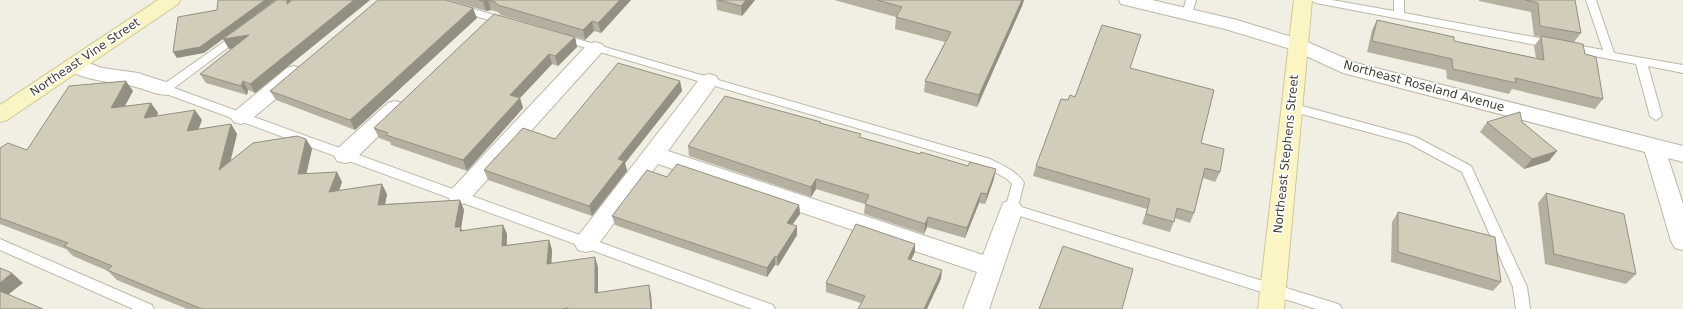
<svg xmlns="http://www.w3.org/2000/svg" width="1683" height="309" font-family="'DejaVu Sans',sans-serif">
	<rect width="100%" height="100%" fill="#f1efe4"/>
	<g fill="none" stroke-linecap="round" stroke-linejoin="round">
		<!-- lane casing -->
		<g stroke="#bcb8a7" stroke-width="2">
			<g id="lane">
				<polygon points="428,0 444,0 510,20 511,22 506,25 502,24 429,2"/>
				<polygon points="1186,0 1196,0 1192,14 1187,17 1182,14"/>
				<polygon points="1311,0 1332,0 1394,11 1394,0 1404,0 1404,13 1603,50 1586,0 1596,0 1614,53 1683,65 1683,73 1648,66 1662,116 1656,120 1650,116 1636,64 1316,3"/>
				<polygon points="238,32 242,33 243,35 242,37 174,88 773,305 775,309 752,309 161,92 159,89 161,86"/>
				<path d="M560 34 990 159C1002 165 1017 171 1024 183L1018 206 1335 303 1340 305 1342 309H1316L1007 212 1005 209 1012 184 1007 179 982 165 556 39 555 37Z"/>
				<polygon points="1291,103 1416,137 1471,166 1527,287 1530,309 1516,309 1513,287 1462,172 1408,143 1287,110 1285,107"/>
				<polygon points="0,239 152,305 154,309 133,309 0,250"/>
			</g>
		</g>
		<!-- street casing -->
		<g stroke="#bcb8a7" stroke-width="2">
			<g id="street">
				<polygon points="1119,0 1152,0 1237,20 1305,41 1356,63 1683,146 1683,162 1668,158 1683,204 1683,250 1675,248 1671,241 1645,152 1343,73 1291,49 1225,29 1121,4"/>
				<polygon points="595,42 602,44 605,48 602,52 467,202 459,205 451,202 448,196 451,190 588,44"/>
				<path d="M75 58 102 68 138 73 172 84 175 89 172 94C160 97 148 90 136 87 119 82 75 81 65 65L68 60Z"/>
				<polygon points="294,66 301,68 304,73 301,78 248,122 241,124 234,122 230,117 234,112 287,68"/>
				<polygon points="709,74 716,76 719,81 668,151 983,255 1003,203 1011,200 1019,203 1023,209 989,309 963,309 977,272 658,164 594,250 586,252 578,250 574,243 578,236 702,76"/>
				<polygon points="395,101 402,103 405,108 402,113 353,161 345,163 337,161 334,155 337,149 388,103"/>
			</g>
		</g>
		<!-- secondary casing -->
		<g stroke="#cfc796" stroke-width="2">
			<g id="secondary">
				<polygon points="158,0 180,0 178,4 7,120 0,122 0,105"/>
				<polygon points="1294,0 1312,0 1284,309 1258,309"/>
			</g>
		</g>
		<!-- lane -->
		<use href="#lane" fill="#fff" fill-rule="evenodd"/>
		<!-- street -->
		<use href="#street" fill="#fff" fill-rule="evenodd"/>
		<!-- secondary -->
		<use href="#secondary" fill="#fbf5c4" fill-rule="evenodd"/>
	</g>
	<!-- wall -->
	<g fill="#b5afa0">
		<polygon points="290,0 291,1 370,0 255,93 248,90 247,95 206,83 200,74 233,48 229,49"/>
		<polygon points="449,0 631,0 601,33 594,31 585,40 501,15 498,12 491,10 486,11"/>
		<polygon points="716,0 755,0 742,16 717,10"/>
		<polygon points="834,0 1024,0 1022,6 977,107 924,92 925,81 945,42 895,29 896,17"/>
		<polygon points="1479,0 1575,0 1581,33 1574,42 1585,54 1603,99 1595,109 1512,89 1509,94 1447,79 1446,70 1367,52 1372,30 1377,20 1454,41 1536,58 1534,46 1541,37 1534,36 1531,12 1479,1"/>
		<polygon points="477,18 355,130 276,100 270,91"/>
		<polygon points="575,37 577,47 558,66 552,64 520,98 523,108 467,171 391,145 390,142 379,138 374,128"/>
		<polygon points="1130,68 1201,143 1220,172 1215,182 1203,178 1194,213 1190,223 1175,218 1170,232 1142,224 1147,209 1033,176 1036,166 1068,100"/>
		<polygon points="680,81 682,91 625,163 627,171 592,216 488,180 484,170 555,139"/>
		<polygon points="133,91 125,106 151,103 158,113 157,116 202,120 198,129 231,124 237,134 230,160 306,139 312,149 306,174 337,172 342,182 339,191 387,194 385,204 460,200 464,210 461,228 463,231 503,225 507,234 507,245 549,240 552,250 551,263 598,267 598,293 651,294 652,309 187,309 117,280 108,271 73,256 66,249 0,224 0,148 27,150"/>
		<polygon points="1487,122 1522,122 1557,151 1549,161 1524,169 1480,132"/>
		<polygon points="821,124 861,138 994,179 985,204 979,203 965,238 927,227 924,234 864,214 865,204 816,189 811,197 689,156 688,146"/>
		<polygon points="1546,193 1636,274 1626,284 1545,264 1538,203"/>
		<polygon points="799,205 800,214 792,225 797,226 797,235 778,266 775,265 767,277 615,225 612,216"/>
		<polygon points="1398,212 1501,282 1493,291 1391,262 1392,222"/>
		<polygon points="915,252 911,260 941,279 861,303 826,292 826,283"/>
	</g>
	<!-- shaded-wall -->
	<g fill="#938f82">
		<polygon points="265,0 276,0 204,53 177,58 173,52"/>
		<polygon points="287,0 290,0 291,2 287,4"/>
		<polygon points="354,0 370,0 255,93 250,84"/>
		<polygon points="488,0 491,10 486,11 483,1"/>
		<polygon points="620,0 631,0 601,33 598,23"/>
		<polygon points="746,0 755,0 742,16 741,6"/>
		<polygon points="1022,0 1024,0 1022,6 977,107 979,95"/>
		<polygon points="473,8 477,18 355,130 350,120"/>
		<polygon points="592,21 594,31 585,40 583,30"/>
		<polygon points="249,35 255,44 229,49 223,39"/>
		<polygon points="575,37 577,47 558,66 555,56"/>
		<polygon points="549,54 552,64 520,98 523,108 467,171 463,160 510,95"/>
		<polygon points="126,81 133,91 118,118 111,108"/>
		<polygon points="243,81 248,90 247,95 241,86"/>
		<polygon points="680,81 682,91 625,163 627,171 592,216 589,206 618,159"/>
		<polygon points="151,103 158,113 152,128 144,118"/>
		<polygon points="195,110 202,120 194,141 187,131"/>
		<polygon points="231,124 237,134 226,180 219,170"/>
		<polygon points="306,139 312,149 304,184 298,174"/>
		<polygon points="1557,151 1549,161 1524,169 1532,159"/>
		<polygon points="996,169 994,179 985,204 987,194"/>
		<polygon points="337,172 342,182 335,202 329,192"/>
		<polygon points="816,179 816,189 811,197 811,187"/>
		<polygon points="382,184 387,194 383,215 378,205"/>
		<polygon points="981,193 979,203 965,238 967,228"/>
		<polygon points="460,200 464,210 461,228 465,236 455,227"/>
		<polygon points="799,205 800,214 787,232 787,223"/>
		<polygon points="928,217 927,227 924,234 925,224"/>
		<polygon points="503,225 507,234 506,256 502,246"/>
		<polygon points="797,226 797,235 778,266 777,257"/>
		<polygon points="549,240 552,250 551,274 547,264"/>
		<polygon points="915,244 915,252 907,267 908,259"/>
		<polygon points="775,256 775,265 767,277 767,268"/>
		<polygon points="595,257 598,267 598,303 595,293"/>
		<polygon points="942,270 941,279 927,309 924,309"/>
		<polygon points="12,273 23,283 4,298 0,294 0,283"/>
		<polygon points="649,285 651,294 652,309 651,309"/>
	</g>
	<!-- building -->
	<g fill="#d2ccba" stroke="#938f82">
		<polygon points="218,0 265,0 200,47 173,52 178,17 217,10"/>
		<polygon points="277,0 287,0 287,4 292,0 354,0 250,84 243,81 241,86 200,74 249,35 223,39"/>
		<polygon points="378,0 446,0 473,8 350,120 270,91"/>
		<polygon points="479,0 488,0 483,1"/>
		<polygon points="488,0 620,0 598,23 592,21 583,30 498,5 495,2"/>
		<polygon points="718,0 746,0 741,6"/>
		<polygon points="877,0 1022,0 979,95 925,81 951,32 896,17 902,7"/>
		<polygon points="1525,0 1575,0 1581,33 1540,26 1538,3"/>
		<polygon points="494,14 575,37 555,56 549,54 510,95 520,98 463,160 386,135 388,133 374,128"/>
		<polygon points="1377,20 1454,37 1454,41 1544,60 1541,36 1583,44 1585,54 1596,57 1603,99 1515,78 1516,83 1453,69 1452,59 1372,41"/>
		<polygon points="1102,25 1141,35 1130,68 1214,90 1201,143 1224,149 1220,172 1205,168 1194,213 1177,208 1174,222 1146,214 1150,199 1036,166 1061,99 1068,100 1070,95 1075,97"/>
		<polygon points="618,63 680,81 618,159 624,161 589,206 484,170 523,128 555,139"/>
		<polygon points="126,81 111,108 151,103 144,118 195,110 187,131 231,124 219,170 253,143 297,136 306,139 298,174 337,172 329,192 382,184 378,205 460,200 455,227 461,227 460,231 503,225 502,246 549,240 547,264 595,257 595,293 649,285 651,309 568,309 568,308 561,309 202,309 107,270 112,266 64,246 68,243 0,218 0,148 8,143 27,150 69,86"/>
		<polygon points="725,96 821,122 820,123 861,134 859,137 920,154 921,152 968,166 970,162 996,169 987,194 981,193 967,228 928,217 925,224 865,204 869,195 816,179 811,187 688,146"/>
		<polygon points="1520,112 1522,122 1557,151 1532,159 1487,122"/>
		<polygon points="677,164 799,205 787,223 797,226 777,257 775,256 767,268 612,216 647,170 667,177"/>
		<polygon points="1546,193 1624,214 1636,274 1554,254"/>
		<polygon points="1398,212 1495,237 1501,282 1398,252"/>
		<polygon points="856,224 915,244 908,259 942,270 924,309 858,309 865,296 826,283"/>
		<polygon points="1063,246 1133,269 1122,309 1039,309"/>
		<polygon points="0,268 12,273 0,283"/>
		<polygon points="0,291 43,309 0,309"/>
	</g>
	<g text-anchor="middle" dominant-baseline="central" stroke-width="3" stroke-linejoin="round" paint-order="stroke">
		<!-- street labels -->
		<g font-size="12" fill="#433f34" stroke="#fff">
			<text transform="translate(85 57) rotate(-34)">Northeast Vine Street</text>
			<text transform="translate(1424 86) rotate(15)">Northeast Roseland Avenue</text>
			<text transform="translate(1286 154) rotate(-84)">Northeast Stephens Street</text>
		</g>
	</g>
</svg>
